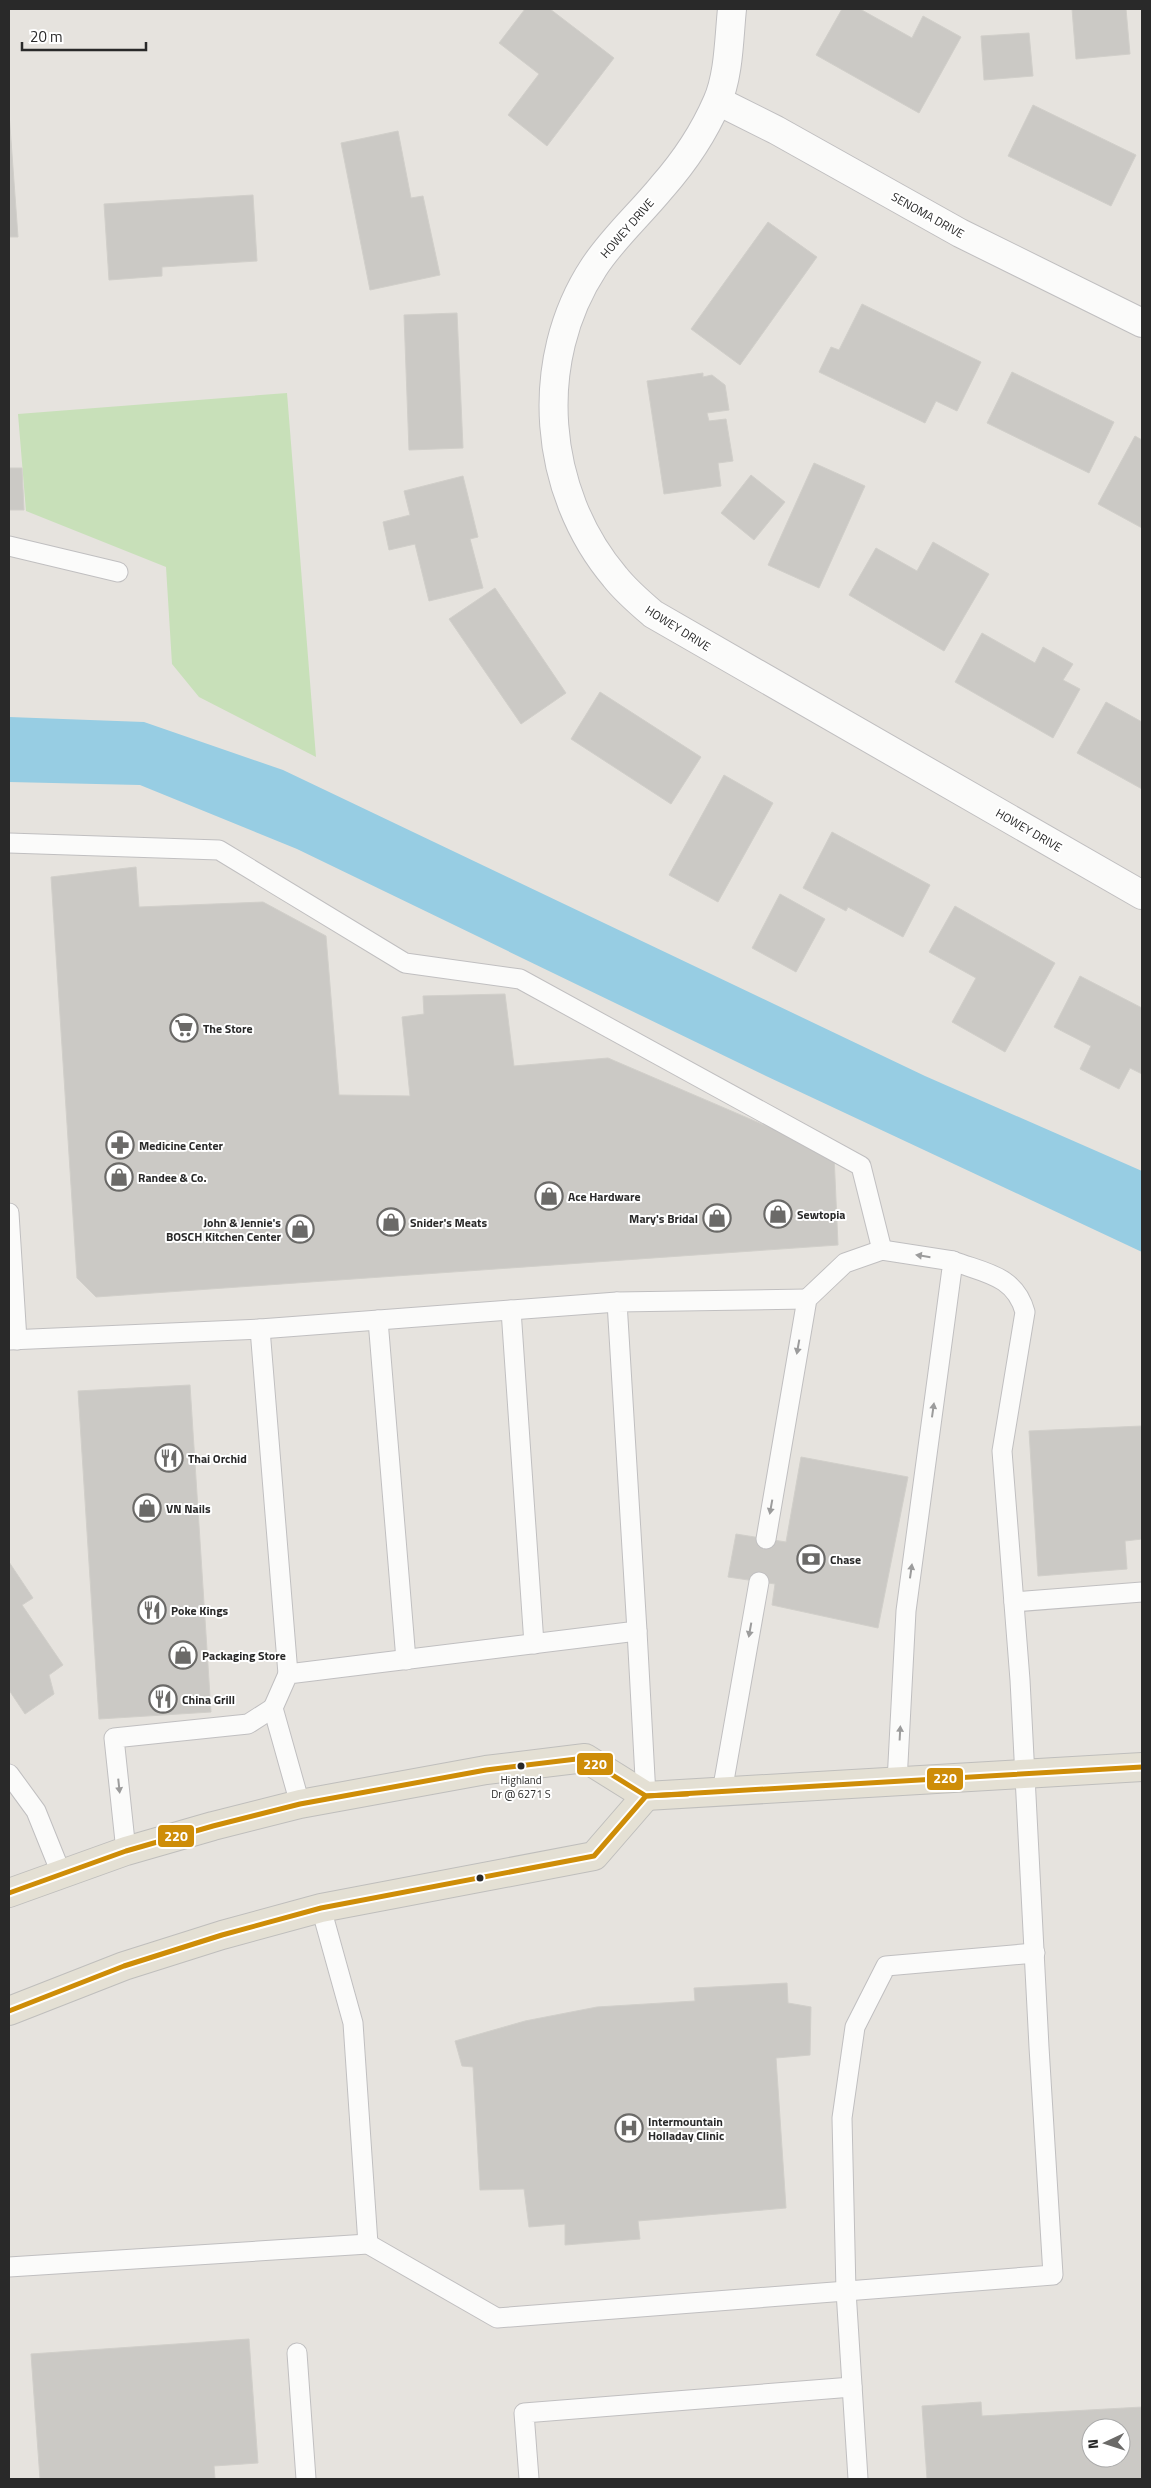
<svg xmlns="http://www.w3.org/2000/svg" width="1151" height="2488" font-family="'Titillium Web',sans-serif">
	<rect width="100%" height="100%" fill="#e6e3de"/>
	<!-- green -->
	<polygon fill="#c8e0b9" points="287,393 316,757 199,697 172,664 166,567 26,511 18,414"/>
	<!-- water -->
	<polygon fill="#97cde3" points="9,717 144,722 283,770 925,1076 1142,1171 1142,1252 766,1076 297,849 140,785 9,782"/>
	<!-- building -->
	<g fill="#cbc9c5" stroke="#d1cfca" fill-rule="evenodd">
		<polygon points="525,9 550,9 614,58 547,146 508,115 539,74 499,43"/>
		<polygon points="842,9 860,9 912,38 923,16 961,37 919,113 816,55"/>
		<polygon points="1072,9 1126,9 1130,54 1076,59"/>
		<polygon points="1029,33 1033,76 984,80 981,36"/>
		<polygon points="1033,105 1136,155 1111,206 1008,156"/>
		<polygon points="9,113 18,237 9,237"/>
		<polygon points="398,131 411,198 423,196 440,275 370,290 341,143"/>
		<polygon points="253,195 257,261 162,267 162,276 109,280 104,204"/>
		<polygon points="768,222 817,257 740,365 691,329"/>
		<polygon points="862,304 981,362 957,411 936,401 925,423 819,372 831,347 839,350"/>
		<polygon points="457,313 463,448 409,450 404,315"/>
		<polygon points="1012,372 1114,422 1089,473 987,423"/>
		<polygon points="703,373 703,377 712,375 725,385 729,410 707,413 709,421 726,419 733,461 718,463 721,486 664,494 647,381"/>
		<polygon points="1135,436 1142,440 1142,528 1098,504"/>
		<polygon points="814,463 865,486 819,588 768,565"/>
		<polygon points="9,468 22,468 24,510 9,510"/>
		<polygon points="751,475 785,502 754,540 721,513"/>
		<polygon points="463,476 478,537 470,539 483,588 429,601 415,544 389,550 383,522 410,515 404,491"/>
		<polygon points="933,542 989,574 944,651 849,595 876,548 917,571"/>
		<polygon points="495,588 566,693 521,724 449,619"/>
		<polygon points="982,633 1035,663 1043,647 1073,664 1063,680 1080,689 1053,738 955,682"/>
		<polygon points="600,692 701,757 671,804 571,739"/>
		<polygon points="1106,702 1142,722 1142,789 1077,753"/>
		<polygon points="724,775 773,803 718,902 669,875"/>
		<polygon points="832,832 930,885 903,937 848,907 846,911 803,888"/>
		<polygon points="136,867 139,907 263,902 326,936 339,1095 410,1096 402,1017 424,1014 423,996 505,994 514,1066 608,1058 834,1155 838,1245 96,1297 77,1278 51,877"/>
		<polygon points="780,894 825,919 796,972 752,948"/>
		<polygon points="955,906 1055,963 1005,1052 952,1022 976,978 929,952"/>
		<polygon points="1080,976 1142,1008 1142,1074 1130,1068 1119,1089 1080,1069 1091,1046 1054,1027"/>
		<polygon points="190,1385 211,1712 99,1719 78,1391"/>
		<polygon points="1142,1426 1142,1539 1125,1541 1127,1569 1038,1576 1029,1431"/>
		<polygon points="801,1457 908,1477 878,1628 772,1605 775,1584 728,1577 736,1534 786,1542"/>
		<polygon points="9,1562 33,1598 22,1605 63,1665 49,1675 54,1694 25,1714 9,1690"/>
		<polygon points="787,1983 788,2003 811,2007 810,2055 776,2058 786,2208 638,2221 640,2239 565,2245 565,2224 529,2227 524,2189 480,2190 473,2067 462,2066 455,2041 525,2021 597,2007 695,2001 694,1988"/>
		<polygon points="249,2339 258,2463 214,2466 215,2479 40,2479 31,2354"/>
		<path d="M981 2402 982 2416 1142 2407V2479H927L922 2406ZM1091 2428H1121V2458H1091Z"/>
	</g>
	<g fill="none" stroke-linecap="round" stroke-linejoin="round">
		<!-- lane casing -->
		<g stroke="#c0bfc0" stroke-width="21">
			<g id="lane">
				<polyline points="9,546 118,572"/>
				<polyline points="9,843 219,850 405,963 520,979 861,1166 882,1250"/>
				<polyline points="9,1213 17,1340"/>
				<polyline points="511,1310 534,1644"/>
				<polyline points="378,1320 406,1660"/>
				<polyline points="260,1329 617,1302"/>
				<polyline points="9,1340 260,1329 288,1674"/>
				<polyline points="766,1539 807,1299 845,1263 882,1250 953,1261 906,1611 897,1782"/>
				<polyline points="1014,1602 1142,1592"/>
				<polyline points="637,1631 646,1796"/>
				<polyline points="9,1774 36,1811 61,1873"/>
				<polyline points="722,1792 759,1582"/>
				<polyline points="300,1804 273,1708 288,1674 637,1631 617,1302 807,1299"/>
				<polyline points="126,1851 114,1738 248,1724 273,1708"/>
				<polyline points="321,1908 353,2023 368,2244"/>
				<path d="M9 2267 368 2244 497 2318 1053 2275 1039 2047 1020 1680 1002 1451 1025 1312C1015 1275 984 1273 953 1261"/>
				<polyline points="297,2353 306,2479"/>
				<polyline points="529,2479 524,2413 852,2387"/>
				<polyline points="858,2479 846,2291 842,2118 855,2027 886,1966 1035,1953"/>
			</g>
		</g>
		<!-- street casing -->
		<g stroke="#c0bfc0" stroke-width="30">
			<g id="street">
				<path d="M732 9C729 37 729 76 717 102 704 132 684 162 662 187 640 214 613 238 594 267 532 361 543 492 615 577 626 591 639 602 653 614L1142 895"/>
				<polyline points="718,101 776,130 960,233 1142,323"/>
			</g>
		</g>
		<!-- primary casing -->
		<g stroke="#bfbebc" stroke-width="30">
			<g id="primary">
				<polyline points="9,1893 126,1851 213,1826 300,1804 486,1770 585,1758 646,1796 1142,1767"/>
				<polyline points="9,2011 124,1966 222,1935 321,1908 594,1856 646,1796"/>
			</g>
		</g>
		<!-- lane -->
		<use href="#lane" stroke="#fbfbfa" stroke-width="19"/>
		<!-- street -->
		<use href="#street" stroke="#fbfbfa" stroke-width="28"/>
		<!-- primary -->
		<use href="#primary" stroke="#e4e0d4" stroke-width="28"/>
		<!-- bus-1 casing -->
		<g stroke="#fff" stroke-width="9">
			<g id="bus-1">
				<polyline points="9,1893 126,1851 213,1826 300,1804 486,1770 585,1758 646,1796 688,1794"/>
				<polyline points="9,2011 124,1966 222,1935 321,1908 594,1856 646,1796 1142,1767"/>
			</g>
		</g>
		<!-- bus-1 -->
		<use href="#bus-1" stroke="#ce8d08" stroke-width="5"/>
	</g>
	<!-- one-way arrows -->
	<defs><path id="oneway-solid" d="M-6-.8H1V-3.2L6.5 0L1 3.2V.8H-6Z" transform="scale(1.25)"/></defs>
	<g fill="#9c9c9c">
		<use href="#oneway-solid" transform="translate(923 1256) rotate(-171)"/>
		<use href="#oneway-solid" transform="translate(798 1347) rotate(100)"/>
		<use href="#oneway-solid" transform="translate(933 1410) rotate(-82)"/>
		<use href="#oneway-solid" transform="translate(771 1507) rotate(100)"/>
		<use href="#oneway-solid" transform="translate(911 1571) rotate(-82)"/>
		<use href="#oneway-solid" transform="translate(750 1630) rotate(100)"/>
		<use href="#oneway-solid" transform="translate(900 1733) rotate(-87)"/>
		<use href="#oneway-solid" transform="translate(119 1786) rotate(84)"/>
	</g>
	<!-- icons -->
	<defs>
		<g id="supermarket-ring" transform="scale(1.4375)"><circle r="9.5" fill="#fff" stroke="#6b6a68" stroke-width="1.5"/><path d="M-6-5.5h2.5l.6 2H6L4.5 2H-2.5L-4.4-4H-6ZM-1.5 3.2a1.3 1.3 0 1 0 .1 0ZM3 3.2a1.3 1.3 0 1 0 .1 0Z" fill="#6b6a68"/></g>
		<g id="pharmacy-ring" transform="scale(1.4375)"><circle r="9.5" fill="#fff" stroke="#6b6a68" stroke-width="1.5"/><path d="M-2-6h4v4h4v4h-4v4h-4v-4h-4v-4h4Z" fill="#6b6a68"/></g>
		<g id="shop-ring" transform="scale(1.4375)"><circle r="9.5" fill="#fff" stroke="#6b6a68" stroke-width="1.5"/><path d="M-5-2.5h2.3a2.7 3.5 0 0 1 5.4 0H5L5.5 6h-11ZM-1.5-2.5h3a1.5 2.3 0 0 0-3 0Z" fill="#6b6a68"/></g>
		<g id="restaurant-ring" transform="scale(1.4375)"><circle r="9.5" fill="#fff" stroke="#6b6a68" stroke-width="1.5"/><path d="M-5-6h1v4h1v-4h1v4h1v-4h1v5L-1.5 .5V6h-2V.5L-5-1ZM5-6V6H3V1.5H1.5Q1.5-4 5-6Z" fill="#6b6a68"/></g>
		<g id="bank-ring" transform="scale(1.4375)"><circle r="9.5" fill="#fff" stroke="#6b6a68" stroke-width="1.5"/><path d="M-6-4H6V4H-6ZM0-2.3a2.3 2.3 0 1 0 0 4.6a2.3 2.3 0 1 0 0-4.6Z" fill="#6b6a68"/></g>
		<g id="hospital-ring" transform="scale(1.4375)"><circle r="9.5" fill="#fff" stroke="#6b6a68" stroke-width="1.5"/><path d="M-5-5h3v3.5h4V-5h3V5h-3V1.5h-4V5h-3Z" fill="#6b6a68"/></g>
	</defs>
	<g fill-rule="evenodd">
		<use href="#supermarket-ring" x="184" y="1028"/>
		<use href="#pharmacy-ring" x="120" y="1145"/>
		<use href="#shop-ring" x="119" y="1177"/>
		<use href="#shop-ring" x="549" y="1196"/>
		<use href="#shop-ring" x="778" y="1214"/>
		<use href="#shop-ring" x="717" y="1218"/>
		<use href="#shop-ring" x="391" y="1222"/>
		<use href="#shop-ring" x="300" y="1229"/>
		<use href="#restaurant-ring" x="169" y="1458"/>
		<use href="#shop-ring" x="147" y="1508"/>
		<use href="#bank-ring" x="811" y="1559"/>
		<use href="#restaurant-ring" x="152" y="1610"/>
		<use href="#shop-ring" x="183" y="1655"/>
		<use href="#restaurant-ring" x="163" y="1699"/>
		<use href="#hospital-ring" x="629" y="2128"/>
	</g>
	<!-- markers -->
	<g fill="#292929" stroke="#fff" stroke-width="2">
		<circle cx="521" cy="1766" r="4.5"/>
		<circle cx="480" cy="1878" r="4.5"/>
	</g>
	<g text-anchor="middle" dominant-baseline="central" stroke-width="4" stroke-linejoin="round" paint-order="stroke">
		<!-- bus labels -->
		<g font-size="11" fill="#292929" stroke="#fff">
			<text x="521" y="1780">Highland<tspan x="521" dy="14">Dr @ 6271 S</tspan></text>
		</g>
		<!-- street labels -->
		<g font-size="12" fill="#292929" stroke="#fff">
			<text transform="translate(928 215) rotate(29)">SENOMA DRIVE</text>
			<text transform="translate(627 228) rotate(-49)">HOWEY DRIVE</text>
			<text transform="translate(678 628) rotate(32)">HOWEY DRIVE</text>
			<text transform="translate(1029 830) rotate(30)">HOWEY DRIVE</text>
		</g>
		<!-- poi labels -->
		<g font-size="12" font-weight="bold" fill="#292929" stroke="#fff" text-anchor="start">
			<text x="203" y="1028">The Store</text>
			<text x="139" y="1145">Medicine Center</text>
			<text x="138" y="1177">Randee &amp; Co.</text>
			<text x="568" y="1196">Ace Hardware</text>
			<text x="797" y="1214">Sewtopia</text>
			<text x="698" y="1218" text-anchor="end">Mary's Bridal</text>
			<text x="281" y="1222" text-anchor="end">John &amp; Jennie's<tspan x="281" dy="14">BOSCH Kitchen Center</tspan></text>
			<text x="410" y="1222">Snider's Meats</text>
			<text x="188" y="1458">Thai Orchid</text>
			<text x="166" y="1508">VN Nails</text>
			<text x="830" y="1559">Chase</text>
			<text x="171" y="1610">Poke Kings</text>
			<text x="202" y="1655">Packaging Store</text>
			<text x="182" y="1699">China Grill</text>
			<text x="648" y="2121">Intermountain<tspan x="648" dy="14">Holladay Clinic</tspan></text>
		</g>
	</g>
	<g stroke="#fff" stroke-width="2">
		<rect x="576" y="1752" width="38" height="24" rx="5" fill="#ce8d08"/>
		<rect x="926" y="1767" width="38" height="24" rx="5" fill="#ce8d08"/>
		<rect x="157" y="1824" width="38" height="24" rx="5" fill="#ce8d08"/>
	</g>
	<g font-size="14" text-anchor="middle" font-weight="bold" fill="#fff">
		<text x="595" y="1769">220</text>
		<text x="945" y="1783">220</text>
		<text x="176" y="1841">220</text>
	</g>
	<!-- border -->
	<rect width="1151" height="2488" fill="none" stroke="#292929" stroke-width="20"/>
	<!-- north arrow -->
	<g transform="translate(1106 2443) rotate(266)"><circle r="24" fill="#ffffff" stroke="#a9a9a9"/>
	<path d="M0-4L9 19L0 12L-9 19Z" fill="#6b6a68"/>
	<text y="-8" font-size="14" font-weight="bold" text-anchor="middle" fill="#292929">N</text>
	</g>
	<!-- scale -->
	<path d="M22 42v8h124v-8" fill="none" stroke="#292929" stroke-width="2.5"/>
	<text x="30" y="42" font-size="15" fill="#292929" stroke="#ffffff" stroke-width="4" paint-order="stroke">20 m</text>
</svg>
